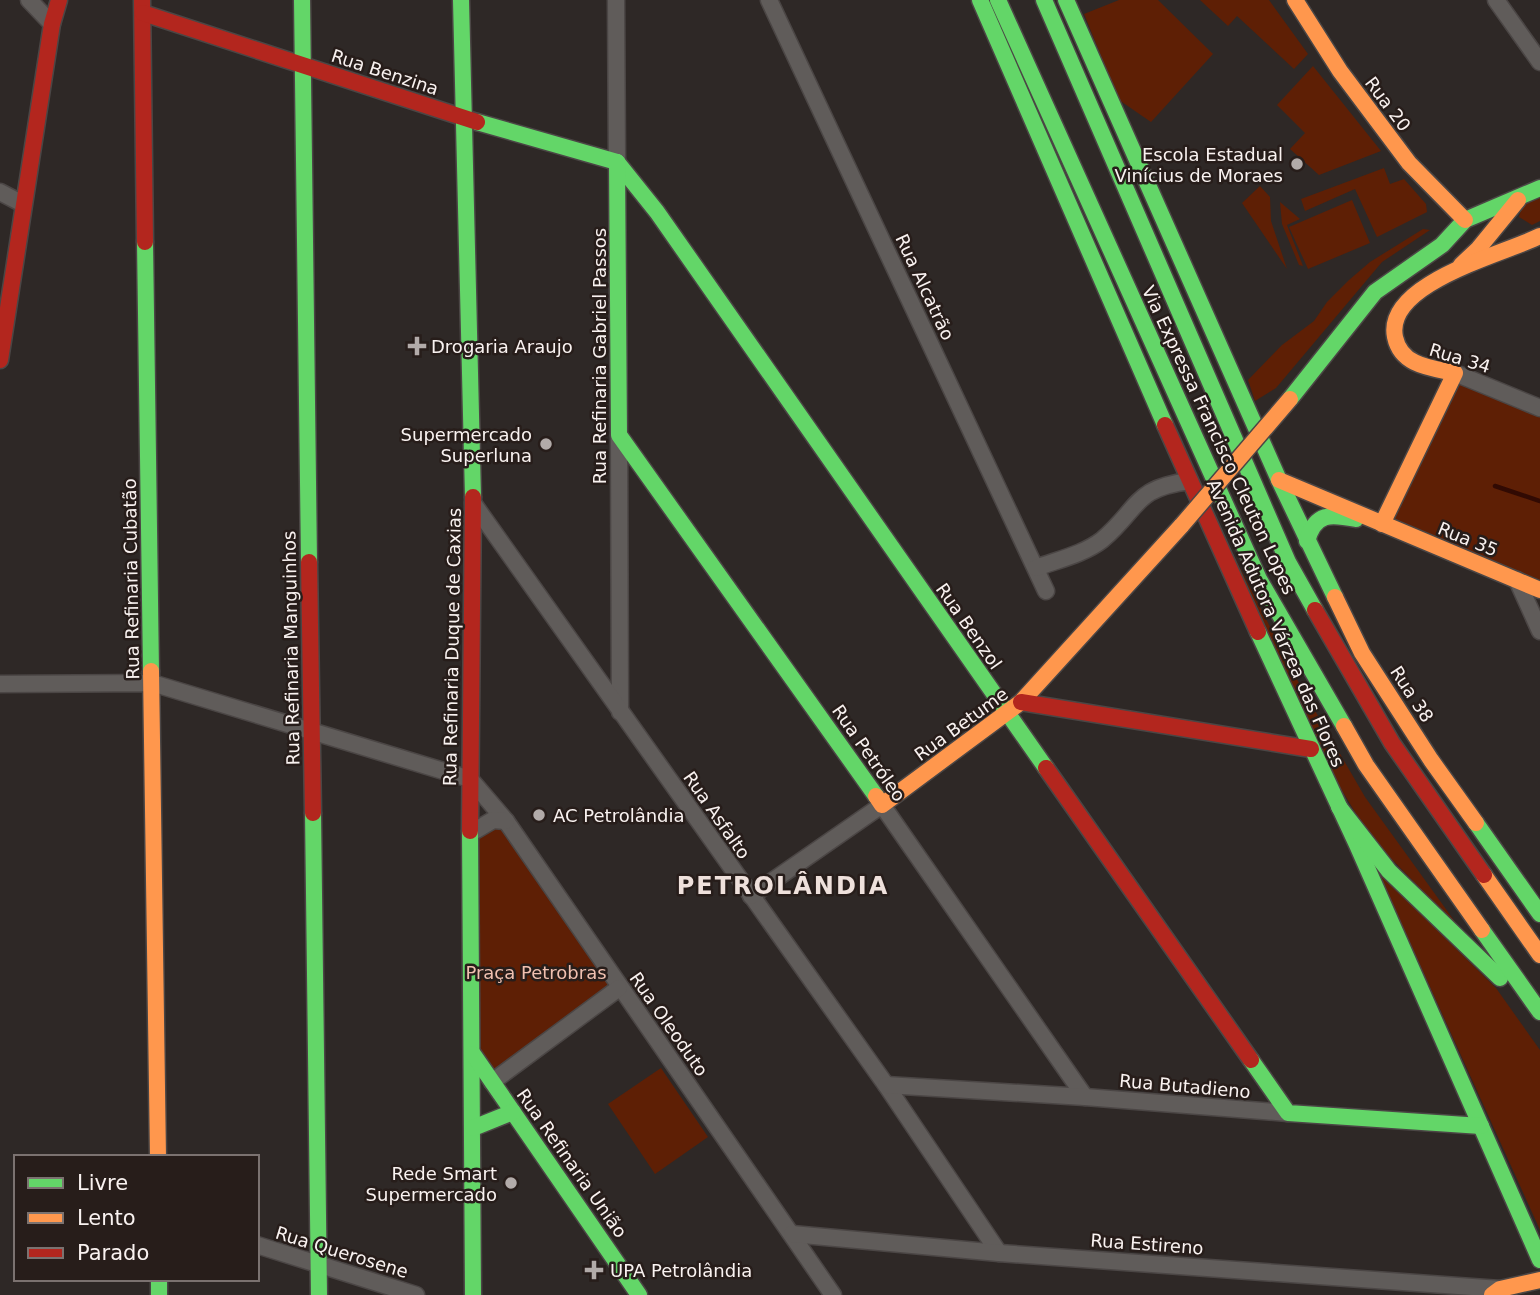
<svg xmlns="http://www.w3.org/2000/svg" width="1540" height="1295" font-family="'DejaVu Sans',sans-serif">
	<rect width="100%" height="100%" fill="#2e2826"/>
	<!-- green -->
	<g fill="#5e1f05">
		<polygon points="1119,0 1158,0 1213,54 1151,122 1119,100 1084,14"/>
		<polygon points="1200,0 1269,0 1308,54 1294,69 1237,16 1228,26"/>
		<polygon points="1313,66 1381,151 1319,175 1290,149 1305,133 1277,105"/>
		<polygon points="1384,168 1390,184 1404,179 1426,204 1427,212 1377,237 1355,189 1305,211 1301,199"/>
		<polygon points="1260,186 1270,197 1271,221 1287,269 1242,203"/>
		<polygon points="1540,198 1540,221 1532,225 1519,217 1522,206"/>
		<polygon points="1352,200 1370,243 1308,269 1289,227"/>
		<polygon points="1280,202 1300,219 1287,225 1303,266 1299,265 1282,224"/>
		<polygon points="1423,229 1430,230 1382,262 1276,388 1255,401 1248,380 1282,345 1314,321 1327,302 1349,280 1370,262"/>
		<polygon points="1458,379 1540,413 1540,586 1390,522"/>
		<polygon points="1209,507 1295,676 1365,797 1461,930 1370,837 1326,764"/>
		<polygon points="492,825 504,825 615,988 496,1072 478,1047 479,834"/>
		<polygon points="1378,872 1496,988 1540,1050 1540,1230"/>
		<polygon points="661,1068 708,1137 655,1174 608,1104"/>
	</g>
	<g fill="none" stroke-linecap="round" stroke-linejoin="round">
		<!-- stream -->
		<polyline stroke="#310a03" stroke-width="4.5" points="1495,486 1540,501"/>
		<!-- street casing -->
		<g stroke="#4b4645" stroke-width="19">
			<g id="street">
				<polyline points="29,0 52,24"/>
				<polyline points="616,0 617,162"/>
				<polyline points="769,0 1046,591"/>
				<polyline points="1496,0 1540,62"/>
				<polyline points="0,192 23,204"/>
				<polyline points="1455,373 1540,408"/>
				<polyline points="619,435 620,712"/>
				<polyline points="473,503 886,1085 999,1253"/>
				<path d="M1036 568C1057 560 1084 554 1102 540 1140 508 1133 488 1190 481"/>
				<polyline points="1517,580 1540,631"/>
				<polyline points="0,684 152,683 470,779 506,821 833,1295"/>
				<polyline points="471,833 493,820 506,821"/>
				<polyline points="751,896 882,805 1085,1097"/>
				<polyline points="492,1082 619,988"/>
				<polyline points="886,1085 1085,1097 1288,1113"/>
				<polyline points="792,1234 999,1253 1500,1289"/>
				<polyline points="257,1245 416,1295"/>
			</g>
		</g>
		<!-- fast casing -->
		<g stroke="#4b4645" stroke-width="19">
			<g id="fast">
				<polyline points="302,0 309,562"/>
				<polyline points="461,0 473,497"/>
				<polyline points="980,0 1165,425"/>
				<polyline points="998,0 1259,579 1344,726"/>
				<polyline points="1044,0 1288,562 1315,610"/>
				<polyline points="1066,0 1279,480 1335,597"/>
				<polyline points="477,122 617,162"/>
				<polyline points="617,162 657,212 1046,768"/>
				<polyline points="617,162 619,435 876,796"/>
				<polyline points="145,242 151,671"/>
				<polyline points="1290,399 1375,292 1442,245 1465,220 1540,188"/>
				<path d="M1307 541C1315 512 1331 514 1356 519"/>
				<polyline points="1258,632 1357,845 1540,1260"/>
				<polyline points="1339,807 1389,871 1500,978"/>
				<polyline points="313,813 319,1295"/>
				<polyline points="1476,823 1540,914"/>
				<polyline points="470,831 473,1295"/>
				<polyline points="1482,930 1540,1012"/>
				<polyline points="473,1054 639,1295"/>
				<polyline points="1251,1060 1288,1113 1481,1126"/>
				<polyline points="473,1128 513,1112"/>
				<polyline points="159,1279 159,1295"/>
			</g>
		</g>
		<!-- slow casing -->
		<g stroke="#4b4645" stroke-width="19">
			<g id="slow">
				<polyline points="1295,0 1340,71 1409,163 1465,220"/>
				<polyline points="1461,265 1478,249 1518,200"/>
				<polyline points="1279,480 1540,590"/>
				<path d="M1382 524 1455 373C1431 368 1401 366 1395 337 1384 283 1504 254 1540 236"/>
				<polyline points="1335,597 1362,653 1431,760 1476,823"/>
				<polyline points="151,671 158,1157"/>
				<polyline points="1344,726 1366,765 1482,930"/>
				<polyline points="876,796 882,805 1021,702 1182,525"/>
				<polyline points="1484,875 1540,955"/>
				<polyline points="1492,1295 1500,1289 1540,1280"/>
			</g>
		</g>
		<!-- jam casing -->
		<g stroke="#4b4645" stroke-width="19">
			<g id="jam">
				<polyline points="142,0 145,242"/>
				<polyline points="143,13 477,122"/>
				<polyline points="0,360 52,24 59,0"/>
				<polyline points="1165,425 1258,632"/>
				<polyline points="309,562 313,813"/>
				<polyline points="1315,610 1392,743 1484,875"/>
				<polyline points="1021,702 1311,749"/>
				<polyline points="1046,768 1251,1060"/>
				<polyline points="470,831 473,497"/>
			</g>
		</g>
		<!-- street -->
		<use href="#street" stroke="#605c5a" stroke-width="16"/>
		<!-- fast -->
		<use href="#fast" stroke="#63d668" stroke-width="16"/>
		<!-- slow -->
		<use href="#slow" stroke="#ff974d" stroke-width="16"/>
		<!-- jam -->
		<use href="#jam" stroke="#b3261e" stroke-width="16"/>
		<!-- slow-bridge casing -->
		<g stroke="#4b4645" stroke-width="19" stroke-linecap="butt">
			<polyline id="slow-bridge" points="1182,525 1290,399"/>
		</g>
		<!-- slow-bridge -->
		<use href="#slow-bridge" stroke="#ff974d" stroke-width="16"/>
	</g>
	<!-- markers -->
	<g fill="#b2aba9" stroke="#271d1a" stroke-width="2.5">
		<circle cx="1297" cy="164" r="7"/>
		<path d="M413.5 335.5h7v7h7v7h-7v7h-7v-7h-7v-7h7z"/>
		<circle cx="546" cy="444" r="7"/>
		<circle cx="539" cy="815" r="7"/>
		<circle cx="511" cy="1183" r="7"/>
		<path d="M590.5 1259.5h7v7h7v7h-7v7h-7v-7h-7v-7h7z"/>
	</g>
	<g text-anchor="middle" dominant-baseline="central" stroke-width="5" stroke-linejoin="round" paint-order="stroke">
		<!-- street labels -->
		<g font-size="18" fill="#f9f2f0" stroke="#271d1a">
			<text transform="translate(385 72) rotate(18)">Rua Benzina</text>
			<text transform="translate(1388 104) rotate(53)">Rua 20</text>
			<text transform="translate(925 287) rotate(65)">Rua Alcatrão</text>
			<text transform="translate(599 356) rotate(-90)">Rua Refinaria Gabriel Passos</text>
			<text transform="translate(1460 358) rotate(17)">Rua 34</text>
			<text transform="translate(1219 440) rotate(65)">Via Expressa Francisco Cleuton Lopes</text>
			<text transform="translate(1468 539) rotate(22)">Rua 35</text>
			<text transform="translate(131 579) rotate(-91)">Rua Refinaria Cubatão</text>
			<text transform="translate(1276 623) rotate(66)">Avenida Adutora Várzea das Flores</text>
			<text transform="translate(969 626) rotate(55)">Rua Benzol</text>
			<text transform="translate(452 647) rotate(-89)">Rua Refinaria Duque de Caxias</text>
			<text transform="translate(291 648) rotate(-91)">Rua Refinaria Manguinhos</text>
			<text transform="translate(1412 694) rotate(57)">Rua 38</text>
			<text transform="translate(961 724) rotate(-36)">Rua Betume</text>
			<text transform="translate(869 753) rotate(55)">Rua Petróleo</text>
			<text transform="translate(717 815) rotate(55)">Rua Asfalto</text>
			<text transform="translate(669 1024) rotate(55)">Rua Oleoduto</text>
			<text transform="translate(1185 1086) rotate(5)">Rua Butadieno</text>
			<text transform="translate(572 1163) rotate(55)">Rua Refinaria União</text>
			<text transform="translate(1147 1244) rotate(4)">Rua Estireno</text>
			<text transform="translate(342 1252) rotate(17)">Rua Querosene</text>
		</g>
		<!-- poi labels -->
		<g font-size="18" fill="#f9f2f0" stroke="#271d1a" text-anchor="end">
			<text x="1283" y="154">Escola Estadual<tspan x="1283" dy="21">Vinícius de Moraes</tspan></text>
			<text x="431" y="346" text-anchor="start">Drogaria Araujo</text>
			<text x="532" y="434">Supermercado<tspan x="532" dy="21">Superluna</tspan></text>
			<text x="553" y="815" text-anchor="start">AC Petrolândia</text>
			<text x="497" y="1173">Rede Smart<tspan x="497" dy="21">Supermercado</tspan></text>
			<text x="610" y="1270" text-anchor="start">UPA Petrolândia</text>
		</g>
		<!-- park labels -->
		<g font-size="18" fill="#f0c0b0" stroke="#271d1a">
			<text x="536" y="972">Praça Petrobras</text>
		</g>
		<!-- district labels -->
		<g font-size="24" font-weight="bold" letter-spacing="2" fill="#efe1dc" stroke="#271d1a">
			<text x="783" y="886">PETROLÂNDIA</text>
		</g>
	</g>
	<!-- legend -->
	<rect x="14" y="1155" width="245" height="126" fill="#271d1a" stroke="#7b7270" stroke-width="2"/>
	<rect x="28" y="1178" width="35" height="10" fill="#63d668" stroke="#7b7270" stroke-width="2"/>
	<text x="77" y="1190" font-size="21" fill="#f9f2f0">Livre</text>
	<rect x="28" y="1213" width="35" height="10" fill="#ff974d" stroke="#7b7270" stroke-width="2"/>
	<text x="77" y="1225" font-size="21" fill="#f9f2f0">Lento</text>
	<rect x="28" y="1248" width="35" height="10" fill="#b3261e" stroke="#7b7270" stroke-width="2"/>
	<text x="77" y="1260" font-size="21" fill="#f9f2f0">Parado</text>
</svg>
